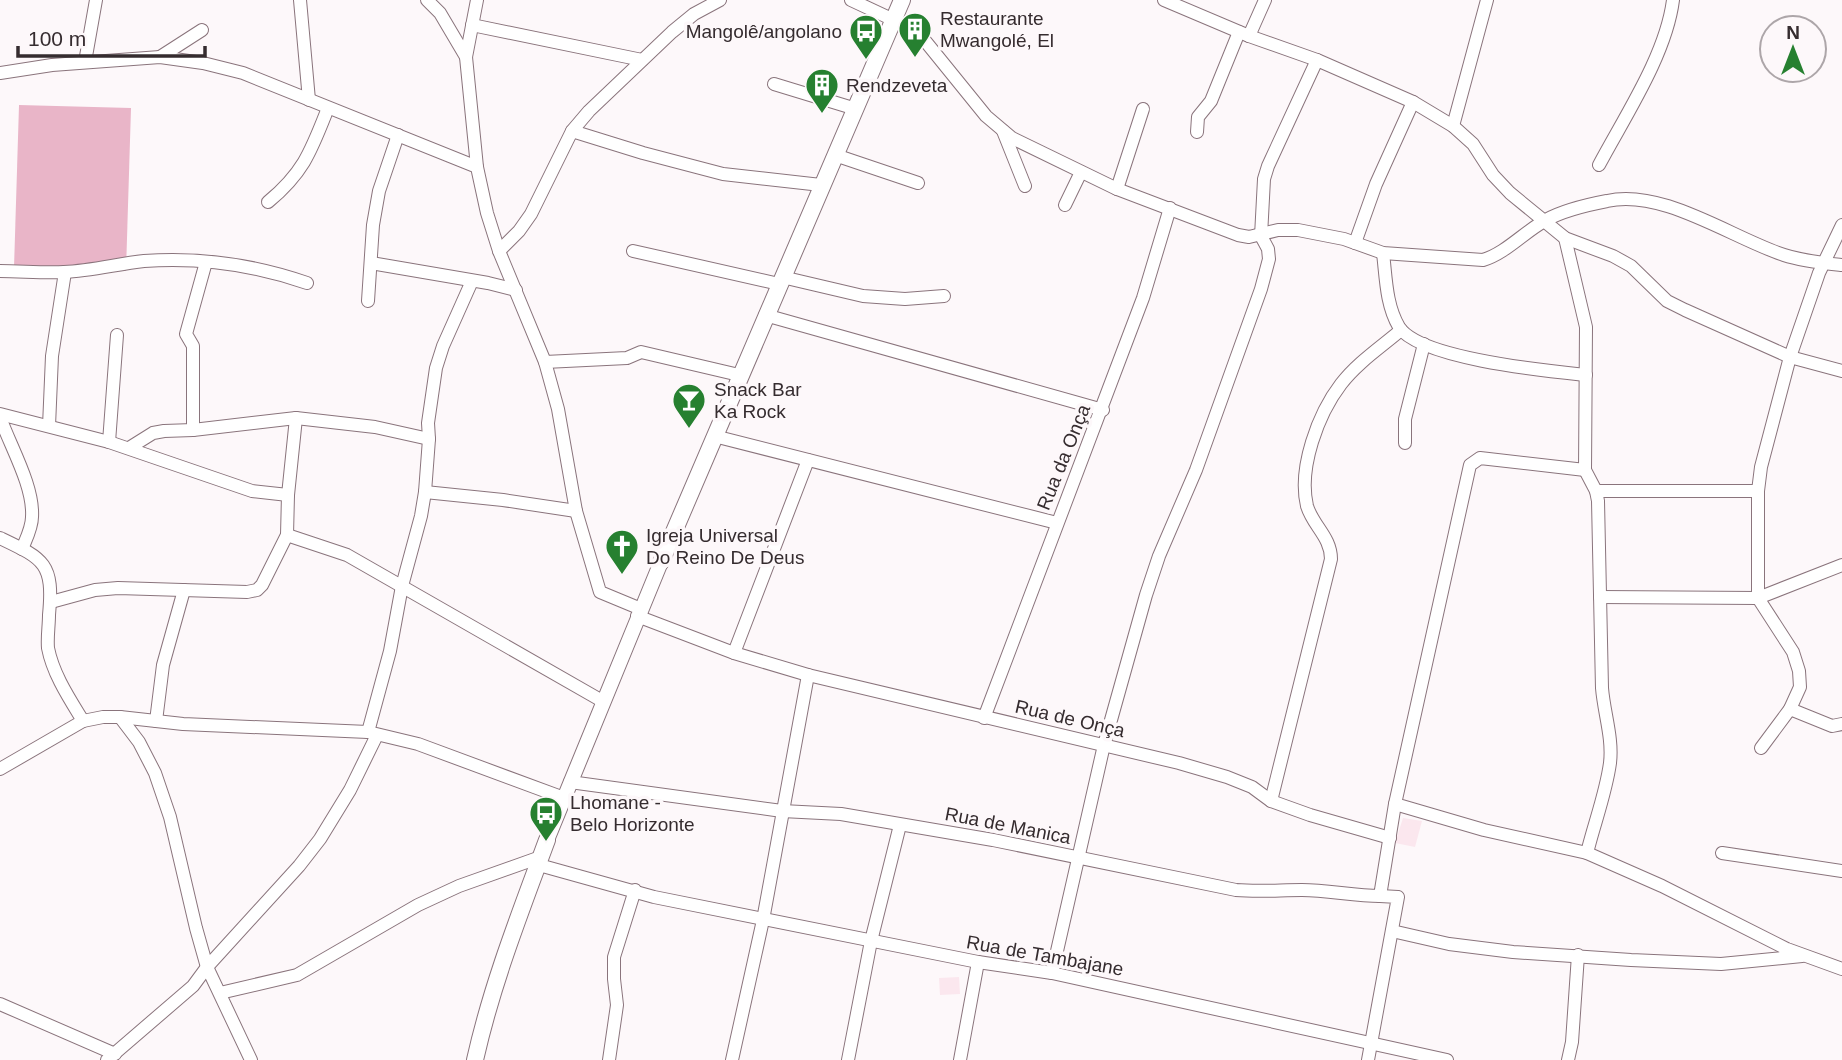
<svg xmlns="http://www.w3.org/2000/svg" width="1842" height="1060" font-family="Arial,sans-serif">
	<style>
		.built { fill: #fbe7ee }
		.green { fill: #e9b5c8 }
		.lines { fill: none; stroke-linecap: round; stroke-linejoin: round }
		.minor-casing { stroke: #8a747c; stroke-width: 14 }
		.tertiary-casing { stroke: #8a747c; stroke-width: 16 }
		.secondary-casing { stroke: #8a747c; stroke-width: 18 }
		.minor { stroke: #fff; stroke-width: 12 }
		.tertiary { stroke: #fff; stroke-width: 14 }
		.secondary { stroke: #fff; stroke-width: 16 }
		.labels { text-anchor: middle; stroke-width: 7; stroke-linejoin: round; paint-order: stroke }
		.poi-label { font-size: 19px; fill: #352c2f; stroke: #fdf8fa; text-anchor: start }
		.street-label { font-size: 19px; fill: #352c2f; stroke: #fdf8fa }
	</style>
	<rect width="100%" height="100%" fill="#fdf8fa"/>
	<g class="built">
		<polygon points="1403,818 1422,821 1415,847 1395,843"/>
		<polygon points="959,977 960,994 940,995 939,978"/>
	</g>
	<polygon class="green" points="19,105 131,108 126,271 14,268"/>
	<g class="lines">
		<defs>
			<g id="minor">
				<polyline points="300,0 309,100"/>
				<polyline points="427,0 440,13 466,57 477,167"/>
				<path d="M851 0 913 29 926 42 986 116 1012 138 1117 189 1238 235 1249 237 1278 230H1298L1344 239 1383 253 1483 260C1506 253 1524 232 1546 220 1564 210 1586 205 1607 201 1662 188 1732 238 1784 255 1802 261 1823 263 1842 265"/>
				<polyline points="1164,0 1249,36 1317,60 1413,102 1453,126 1473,144 1493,175 1510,193 1565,238 1613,256 1631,266 1667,301 1685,310 1790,357 1842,371"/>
				<polyline points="472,25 642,60"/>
				<polyline points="1249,36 1265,0"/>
				<polyline points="160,57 202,30"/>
				<polyline points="466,57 477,0"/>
				<polyline points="85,62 96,0"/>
				<polyline points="0,73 52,65 160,57 203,63 243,73 477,167 487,213 499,251 545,362 558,409 576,511 600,592 641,609"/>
				<polyline points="774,84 856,109"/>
				<polyline points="1453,126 1487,0"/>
				<polyline points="572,131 643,153 723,174 821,185"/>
				<polyline points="1003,131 1025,186"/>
				<polyline points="1197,132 1198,117 1211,101 1239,32"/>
				<polyline points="835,155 918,183"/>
				<path d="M1599 165C1625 116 1666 55 1673 0"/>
				<polyline points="1117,189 1143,109"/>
				<path d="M268 202C304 172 311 151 328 108"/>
				<polyline points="1065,205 1081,172"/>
				<path d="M1565 238 1586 327 1585 470 1596 491 1598 501 1602 688C1604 713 1613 738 1610 763 1606 793 1594 824 1587 853"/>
				<polyline points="1355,243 1376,184 1413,102"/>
				<polyline points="499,251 519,231 531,214 572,131 589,111 672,32 694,14 720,0"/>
				<polyline points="633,251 779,284"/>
				<path d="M1383 253C1386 278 1386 305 1399 327 1420 359 1548 371 1586 375"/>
				<polyline points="371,263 488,283 516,290"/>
				<path d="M0 271C21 271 43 273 64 272 91 271 117 264 144 261 200 257 255 265 307 283"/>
				<polyline points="782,277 863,296 905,299 944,296"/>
				<polyline points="368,301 373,225 379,191 398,135"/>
				<polyline points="765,315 1103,410"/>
				<polyline points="545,362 627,358 641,352 739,375"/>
				<polyline points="0,414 109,442 252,491 288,495"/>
				<path d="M0 417C10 446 34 486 32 517 32 528 26 539 22 549"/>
				<polyline points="49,426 52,356 65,272"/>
				<polyline points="193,430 193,346 186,334 206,262"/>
				<polyline points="714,436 1057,523"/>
				<polyline points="109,442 117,335"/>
				<polyline points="1405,443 1405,419 1424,344"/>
				<polyline points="129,448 153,433 164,431 193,430 296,418 375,427 429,439"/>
				<polyline points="1585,470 1480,458 1470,465 1395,804 1484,830 1587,853 1662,886 1787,949 1842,969"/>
				<polyline points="1596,491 1758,491"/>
				<polyline points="425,492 503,500 576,511"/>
				<polyline points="287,535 347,555 604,702"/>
				<path d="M0 538C44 559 54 563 49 615 49 626 47 637 48 648 53 674 69 698 83 721"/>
				<polyline points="1600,597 1758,598 1842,565"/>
				<polyline points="51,602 95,590 118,588 247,592 257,590 262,585 287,535 288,495 296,418"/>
				<polyline points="637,616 734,653 808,675 1179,763 1227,777 1252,787 1271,801 1310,815 1390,838"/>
				<polyline points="734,653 808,460"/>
				<polyline points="1790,709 1832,726 1842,724"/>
				<polyline points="120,717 139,742 155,773 170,817 196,928 207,967 251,1060"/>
				<polyline points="984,718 1143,298 1170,208"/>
				<polyline points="156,721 163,665 184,590"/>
				<polyline points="368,732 390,651 402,586 421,516 425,492 429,439 428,423 436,368 443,346 472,281"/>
				<polyline points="1761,748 1790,709 1800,687 1799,671 1793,652 1758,598 1758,491 1761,467 1790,357 1819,273 1842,225"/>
				<polyline points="0,769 83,721 103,717 120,717 183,724 368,732 418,744 564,798"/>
				<path d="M570 782 782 811 841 814 993 840 1236 890C1259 892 1280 890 1302 890 1328 890 1354 896 1380 896L1395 804"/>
				<path d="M1271 801 1331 559C1331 537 1313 526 1307 506 1298 468 1318 414 1341 384 1357 363 1381 347 1401 330"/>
				<polyline points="1722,853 1842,871"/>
				<polyline points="539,865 654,897 978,962 1052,973 1447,1060"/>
				<polyline points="1392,931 1449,944 1513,952 1631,960 1721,964 1802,956"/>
				<polyline points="1052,973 1104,745 1146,595 1159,556 1196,470 1261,289 1269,259 1268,249 1261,236 1264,179 1268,166 1317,60"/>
				<polyline points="220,993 297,975 418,905 459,886 535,859 540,860"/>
				<polyline points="0,1004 115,1054"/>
				<polyline points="107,1060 193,986 207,967 299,866 320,839 350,790 377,735"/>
				<polyline points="609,1060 617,1005 614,979 614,957 635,890"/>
				<polyline points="732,1060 763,920 808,675"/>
				<polyline points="848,1060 871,941 900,825"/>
				<polyline points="960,1060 978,962"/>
				<polyline points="1368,1060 1398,897 1380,896"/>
				<polyline points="1568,1060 1572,1042 1578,955"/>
			</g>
			<polyline id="tertiary" points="547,840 661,562"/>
			<g id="secondary">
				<polyline points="661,562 902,0"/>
				<path d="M475 1060C492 984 520 913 547 840"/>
			</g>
		</defs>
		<use href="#minor" class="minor-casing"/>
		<use href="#tertiary" class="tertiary-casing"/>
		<use href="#secondary" class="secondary-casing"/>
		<use href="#minor" class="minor"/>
		<use href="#tertiary" class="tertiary"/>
		<use href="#secondary" class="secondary"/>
	</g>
	<defs>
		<symbol id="building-pin" viewBox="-11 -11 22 30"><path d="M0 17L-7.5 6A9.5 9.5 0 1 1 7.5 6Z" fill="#268030" stroke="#fdf8fa"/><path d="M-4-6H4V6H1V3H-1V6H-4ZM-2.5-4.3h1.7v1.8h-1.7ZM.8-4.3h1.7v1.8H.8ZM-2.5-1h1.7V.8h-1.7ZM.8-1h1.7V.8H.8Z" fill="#fff"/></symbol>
		<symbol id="bus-pin" viewBox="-11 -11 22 30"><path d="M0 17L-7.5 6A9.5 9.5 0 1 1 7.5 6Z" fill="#268030" stroke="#fdf8fa"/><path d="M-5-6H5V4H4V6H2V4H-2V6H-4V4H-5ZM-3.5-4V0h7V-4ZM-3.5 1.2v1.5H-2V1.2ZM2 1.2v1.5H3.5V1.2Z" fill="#fff"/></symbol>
		<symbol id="bar-pin" viewBox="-11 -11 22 30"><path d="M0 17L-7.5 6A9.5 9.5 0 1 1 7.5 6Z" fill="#268030" stroke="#fdf8fa"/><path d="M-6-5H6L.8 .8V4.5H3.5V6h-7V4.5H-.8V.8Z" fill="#fff"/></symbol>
		<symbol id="church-pin" viewBox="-11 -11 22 30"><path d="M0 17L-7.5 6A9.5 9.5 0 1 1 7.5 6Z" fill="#268030" stroke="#fdf8fa"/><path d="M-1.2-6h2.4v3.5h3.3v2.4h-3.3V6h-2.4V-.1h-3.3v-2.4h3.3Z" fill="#fff"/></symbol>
	</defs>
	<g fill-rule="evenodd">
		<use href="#building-pin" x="896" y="10" width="38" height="52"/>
		<use href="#bus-pin" x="847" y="12" width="38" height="52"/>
		<use href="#building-pin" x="803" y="66" width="38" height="52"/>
		<use href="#bar-pin" x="670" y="381" width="38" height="52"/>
		<use href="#church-pin" x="603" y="527" width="38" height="52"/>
		<use href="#bus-pin" x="527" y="794" width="38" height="52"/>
	</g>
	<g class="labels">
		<g class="poi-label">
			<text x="940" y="25">Restaurante<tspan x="940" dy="22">Mwangolé, El</tspan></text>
			<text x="842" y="38" text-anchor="end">Mangolê/angolano</text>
			<text x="846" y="92">Rendzeveta</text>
			<text x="714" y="396">Snack Bar<tspan x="714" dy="22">Ka Rock</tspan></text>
			<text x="646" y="542">Igreja Universal<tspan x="646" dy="22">Do Reino De Deus</tspan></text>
			<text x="570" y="809">Lhomane -<tspan x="570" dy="22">Belo Horizonte</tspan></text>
		</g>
		<g class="street-label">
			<text transform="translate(1063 457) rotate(-68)" y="7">Rua da Onça</text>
			<text transform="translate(1070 718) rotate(13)" y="7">Rua de Onça</text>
			<text transform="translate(1008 825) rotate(11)" y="7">Rua de Manica</text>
			<text transform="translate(1045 955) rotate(10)" y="7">Rua de Tambajane</text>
		</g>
	</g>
	<g transform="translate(1793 49)"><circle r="33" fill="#fdf8fa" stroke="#ada6a9" stroke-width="2"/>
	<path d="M0-5L12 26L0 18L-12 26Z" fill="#268030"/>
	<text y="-10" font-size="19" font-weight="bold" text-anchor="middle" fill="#352c2f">N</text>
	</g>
	<path d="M18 46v10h187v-10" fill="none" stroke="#352c2f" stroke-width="3.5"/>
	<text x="28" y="46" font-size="21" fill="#352c2f" stroke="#fdf8fa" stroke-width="5" paint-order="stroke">100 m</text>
</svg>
